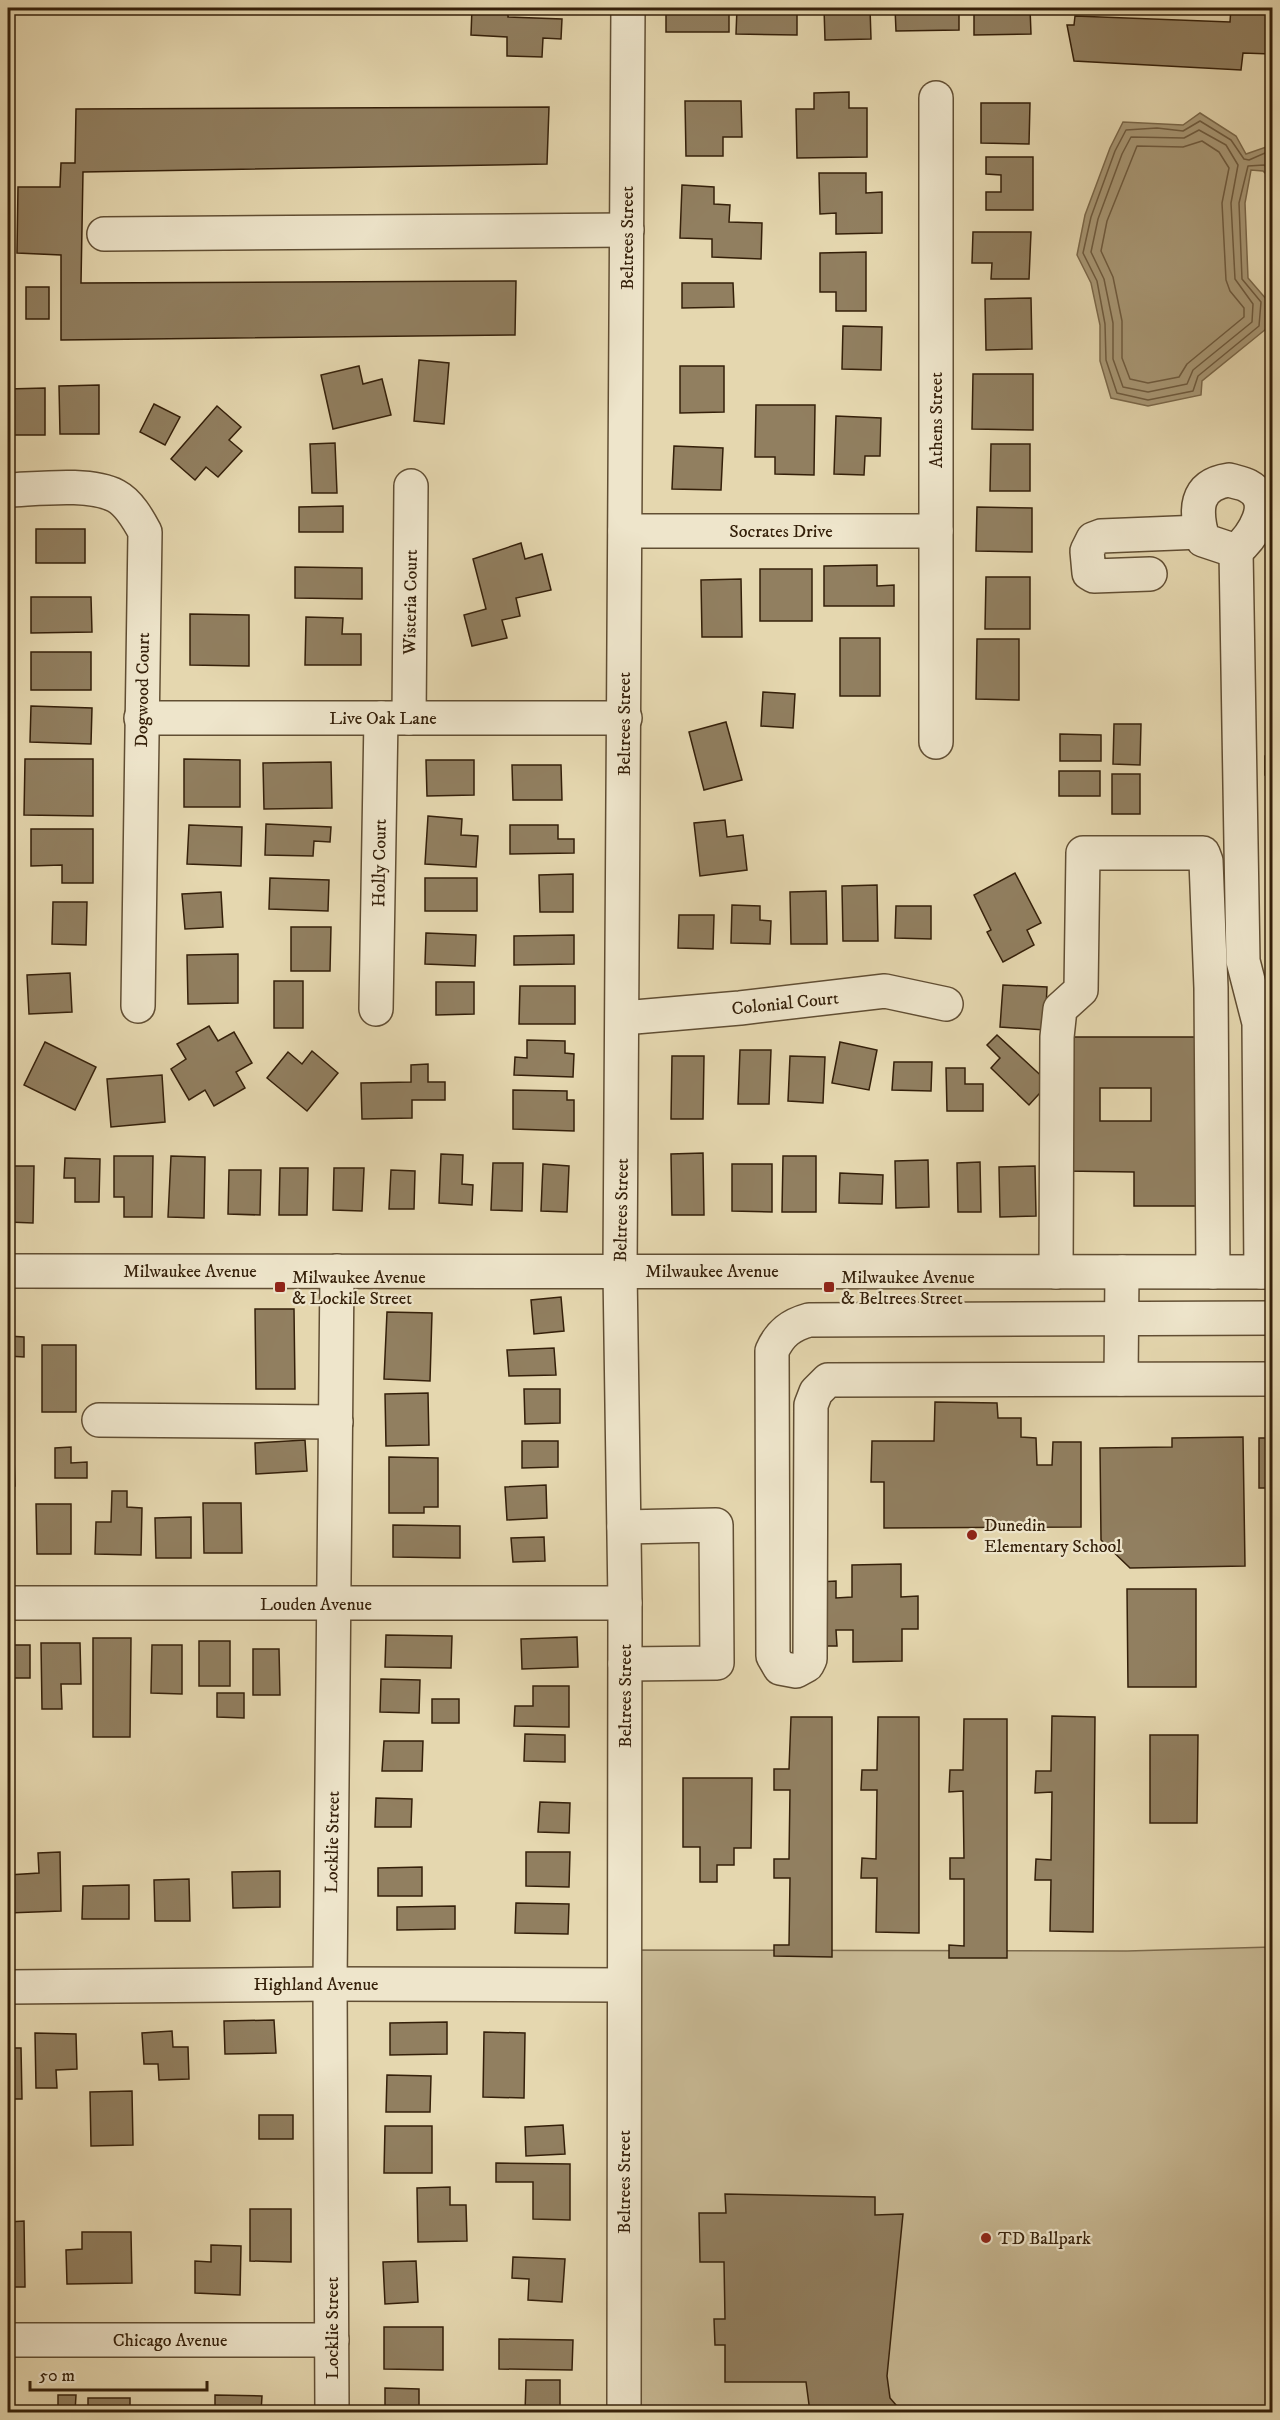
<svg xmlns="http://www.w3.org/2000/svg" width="1280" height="2420" font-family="'IM FELL DW Pica',serif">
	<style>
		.green { fill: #c7b893; stroke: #7e6c4e; stroke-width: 1.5 }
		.water { fill: #a99977; stroke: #7b694b; stroke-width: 1.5 }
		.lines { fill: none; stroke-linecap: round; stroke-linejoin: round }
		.shore { stroke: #6f5c40; stroke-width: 1.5 }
		.building { fill: #917f60; stroke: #35200a; stroke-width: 1.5; fill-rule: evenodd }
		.minor-casing { stroke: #614e33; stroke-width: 36 }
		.minor { stroke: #eee5cb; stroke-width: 33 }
		.poi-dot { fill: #8f2418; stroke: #eee5cb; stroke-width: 2 }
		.labels { text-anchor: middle; stroke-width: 4.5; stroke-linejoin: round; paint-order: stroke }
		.street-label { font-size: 18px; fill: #35200a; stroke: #eee5cb }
		.poi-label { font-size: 18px; fill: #35200a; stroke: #eee5cb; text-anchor: start }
	</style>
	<rect width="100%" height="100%" fill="#e5d7af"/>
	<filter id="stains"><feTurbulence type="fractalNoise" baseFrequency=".00333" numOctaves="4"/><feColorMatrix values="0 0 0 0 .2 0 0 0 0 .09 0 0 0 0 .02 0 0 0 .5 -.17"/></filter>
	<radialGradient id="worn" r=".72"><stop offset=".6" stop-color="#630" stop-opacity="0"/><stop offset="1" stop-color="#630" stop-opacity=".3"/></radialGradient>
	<polygon class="green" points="1272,1947 1272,2412 638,2412 640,1950 1127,1951"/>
	<polygon class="water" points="1200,113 1236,136 1246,154 1272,145 1272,180 1263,171 1251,170 1245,203 1248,278 1267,300 1266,329 1202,381 1201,395 1148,406 1111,398 1100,361 1100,325 1091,283 1077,255 1085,215 1110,148 1123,122 1183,125"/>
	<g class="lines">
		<g class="shore">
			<polygon points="1199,130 1226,145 1238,165 1231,203 1235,279 1253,304 1252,322 1193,370 1187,384 1148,392 1123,387 1113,359 1113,323 1104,279 1091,252 1098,219 1122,154 1131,137 1184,138"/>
			<polygon points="1202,141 1219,152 1229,168 1222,203 1226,280 1230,291 1244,308 1244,317 1187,364 1179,377 1148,383 1130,379 1122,358 1122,321 1113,277 1101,251 1107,221 1137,146 1183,147"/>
			<polyline points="1272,150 1249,160 1244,159 1231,140 1200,121 1183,131 1157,128 1126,130 1115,151 1091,217 1083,253 1097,281 1105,324 1106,360 1117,393 1148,400 1193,391 1198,376 1259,326 1261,302 1242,279 1239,203 1248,166 1264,165 1272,172"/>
		</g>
	</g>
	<g class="building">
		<polygon points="472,8 508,8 508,17 562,19 561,39 543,38 542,57 507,56 507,37 471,35"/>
		<rect x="666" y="8" width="63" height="24"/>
		<polygon points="737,8 797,8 797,35 736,34"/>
		<polygon points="824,8 870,8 871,39 825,40"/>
		<polygon points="895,8 959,8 959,30 896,31"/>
		<polygon points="974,8 1030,8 1031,34 974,35"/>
		<polygon points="1231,8 1272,8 1272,54 1243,53 1241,70 1074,61 1067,25 1074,25 1075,16 1230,22"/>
		<polygon points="849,92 849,108 867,108 867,157 797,158 796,109 814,109 814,93"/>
		<polygon points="685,101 741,101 742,137 723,137 723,156 686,156"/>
		<polygon points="981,103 1030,103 1029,144 981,143"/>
		<polygon points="549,107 547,164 83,172 81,283 516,281 515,335 61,340 61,255 17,253 18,187 60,187 61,163 75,163 76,109"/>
		<polygon points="986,157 1033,157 1033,210 986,210 986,192 1001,192 1001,175 986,174"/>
		<polygon points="819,173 866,173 866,193 882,192 882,233 836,234 836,213 820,214"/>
		<polygon points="682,185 714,187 714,204 730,205 729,222 762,223 761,259 712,257 712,239 680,238"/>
		<polygon points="973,232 1031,232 1029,279 991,279 992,263 972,263"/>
		<polygon points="866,252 866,311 836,311 836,292 820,292 820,253"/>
		<polygon points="682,283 733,283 734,307 682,308"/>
		<rect x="26" y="287" width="23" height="32"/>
		<polygon points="1031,298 1032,349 986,350 985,299"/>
		<polygon points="843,326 882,327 881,370 842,369"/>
		<polygon points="419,360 449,363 444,424 414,421"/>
		<polygon points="359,366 363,384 382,379 391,415 333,429 321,375"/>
		<polygon points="680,366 724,366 724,412 680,413"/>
		<polygon points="973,374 1033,374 1033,430 972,429"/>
		<polygon points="99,385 99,434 60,434 59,386"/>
		<polygon points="45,388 45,435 8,435 8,389"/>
		<polygon points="154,404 180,417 165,445 140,432"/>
		<polygon points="756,405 815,405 814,475 775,474 775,457 755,457"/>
		<polygon points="217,406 241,427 229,440 242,451 218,477 206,467 195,480 171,459"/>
		<polygon points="836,416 881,418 880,456 865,456 864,475 834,474"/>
		<polygon points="335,443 337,493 312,493 310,444"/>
		<polygon points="991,444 1030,444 1030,491 990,491"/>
		<polygon points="674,446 723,448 721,490 672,489"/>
		<polygon points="343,506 343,532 299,532 299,507"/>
		<polygon points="977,507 1032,508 1032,552 976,551"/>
		<rect x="36" y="529" width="49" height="34"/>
		<polygon points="521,543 525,559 542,554 551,590 516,598 520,616 502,620 507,638 472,646 464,615 486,609 473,559"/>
		<polygon points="877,565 877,586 894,585 894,606 824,606 824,566"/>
		<polygon points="295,567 362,568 362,599 295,598"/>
		<rect x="760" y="569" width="52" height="52"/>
		<polygon points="986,577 1030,577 1030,629 985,629"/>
		<polygon points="741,579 742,637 702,637 701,580"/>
		<polygon points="31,597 91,597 92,632 31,633"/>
		<polygon points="190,614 249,615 249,666 190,665"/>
		<polygon points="306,617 343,618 342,634 361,634 361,665 305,665"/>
		<rect x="840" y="638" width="40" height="58"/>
		<polygon points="977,639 1019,639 1019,700 976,699"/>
		<rect x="31" y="652" width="60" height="38"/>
		<polygon points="763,692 795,694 793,728 761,726"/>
		<polygon points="31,706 92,708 91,744 30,742"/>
		<polygon points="726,722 742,780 704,790 689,732"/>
		<polygon points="1114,724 1141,724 1140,765 1113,764"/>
		<polygon points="1060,734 1101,735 1101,761 1060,761"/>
		<rect x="1265" y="756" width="7" height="19"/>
		<polygon points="25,759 93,759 93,816 24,815"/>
		<polygon points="184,759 240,760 240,807 184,807"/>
		<polygon points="426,760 474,760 474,795 427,796"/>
		<polygon points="331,762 332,808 264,809 263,763"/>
		<polygon points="512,765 561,765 562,800 513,800"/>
		<rect x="1059" y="771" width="41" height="25"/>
		<rect x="1112" y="774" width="28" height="40"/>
		<polygon points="428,816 462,819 461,835 478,836 476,867 425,864"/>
		<polygon points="725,820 727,837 743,835 747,870 700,876 694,823"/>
		<polygon points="266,824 331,827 330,842 314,841 313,856 265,855"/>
		<polygon points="189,825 242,827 241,866 187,864"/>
		<polygon points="510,825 558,825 558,839 574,839 574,853 510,854"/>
		<polygon points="31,829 93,829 93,883 62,883 62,865 31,866"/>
		<polygon points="1015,873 1041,923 1027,930 1034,945 1003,962 987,932 991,930 974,895"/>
		<polygon points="573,874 573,912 540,912 539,875"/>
		<polygon points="270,878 329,880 328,911 269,909"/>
		<rect x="425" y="878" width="52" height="33"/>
		<polygon points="877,885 878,941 843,941 842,886"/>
		<polygon points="826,891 827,944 791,944 790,892"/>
		<polygon points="221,892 223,927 185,929 182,894"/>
		<polygon points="53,902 87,902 86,945 52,944"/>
		<polygon points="732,905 760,906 760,920 771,921 770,944 731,943"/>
		<polygon points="896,906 931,906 931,939 895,938"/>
		<polygon points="679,915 714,915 713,949 678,948"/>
		<polygon points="291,927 331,927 330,971 291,971"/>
		<polygon points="426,933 476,935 475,966 425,964"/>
		<polygon points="574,935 574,964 514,965 514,936"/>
		<polygon points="238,954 238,1003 188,1004 187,955"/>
		<polygon points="70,973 72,1012 29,1014 27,975"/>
		<rect x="274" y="981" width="29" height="47"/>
		<polygon points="436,982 474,982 474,1014 436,1015"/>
		<polygon points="1003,985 1047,987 1045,1030 1000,1027"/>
		<polygon points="520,986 575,986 575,1024 519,1024"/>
		<polygon points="209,1026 218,1041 234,1032 252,1063 236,1072 245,1088 214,1106 205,1090 189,1100 171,1069 186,1059 177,1044"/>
		<polygon points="997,1035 1049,1083 1029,1105 991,1068 1000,1058 987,1045"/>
		<path d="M1066 1037H1203L1202 1206H1134V1172L1065 1171ZM1100 1088H1151V1121H1100Z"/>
		<polygon points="527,1040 565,1041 565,1053 574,1054 573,1077 514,1075 515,1057 527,1058"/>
		<polygon points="45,1042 96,1067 75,1110 24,1085"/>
		<polygon points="840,1042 877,1050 869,1090 832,1083"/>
		<polygon points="740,1050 771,1050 769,1104 738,1104"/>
		<polygon points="312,1051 338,1073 307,1111 267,1078 288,1052 302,1064"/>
		<polygon points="672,1056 704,1056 703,1119 671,1119"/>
		<polygon points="790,1056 825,1057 823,1103 788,1101"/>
		<polygon points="894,1062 932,1062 931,1091 892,1090"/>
		<polygon points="428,1064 428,1082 445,1082 445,1100 412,1100 412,1118 362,1119 361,1083 411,1082 411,1065"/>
		<polygon points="946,1068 965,1068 965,1084 983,1084 983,1111 947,1111"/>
		<polygon points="162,1075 165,1122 111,1127 107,1079"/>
		<polygon points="513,1090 567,1091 567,1100 574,1100 574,1131 513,1129"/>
		<polygon points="703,1153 704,1215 672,1215 671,1154"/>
		<polygon points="441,1154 463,1155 462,1184 473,1185 472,1205 439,1203"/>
		<polygon points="114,1156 153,1156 152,1217 124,1217 124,1197 114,1197"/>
		<polygon points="171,1156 205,1157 204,1218 168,1217"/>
		<polygon points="783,1156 816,1156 816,1212 782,1212"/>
		<polygon points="65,1158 100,1159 99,1202 75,1202 75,1178 64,1178"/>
		<polygon points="928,1160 929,1207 896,1208 895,1161"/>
		<polygon points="980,1162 981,1212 958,1212 957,1163"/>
		<polygon points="493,1163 523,1163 522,1211 491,1210"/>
		<polygon points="543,1164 569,1166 567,1212 541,1211"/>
		<polygon points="732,1164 772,1164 772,1212 732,1211"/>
		<polygon points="8,1166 34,1166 33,1223 8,1222"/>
		<polygon points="1035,1166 1036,1216 1000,1217 999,1167"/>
		<polygon points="280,1168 308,1168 307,1215 279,1215"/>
		<polygon points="334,1168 364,1168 362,1211 333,1210"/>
		<polygon points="229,1170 261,1170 260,1215 228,1214"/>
		<polygon points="391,1170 415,1171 414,1209 389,1209"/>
		<polygon points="840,1173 883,1175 882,1204 839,1203"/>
		<polygon points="561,1297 564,1331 534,1334 531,1300"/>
		<polygon points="255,1309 294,1309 295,1389 256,1389"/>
		<polygon points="387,1312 432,1313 430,1381 384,1379"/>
		<polygon points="8,1336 24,1337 24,1357 8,1356"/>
		<rect x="42" y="1345" width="34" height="67"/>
		<polygon points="554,1348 556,1375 509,1376 507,1350"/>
		<polygon points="524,1389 560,1389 560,1423 525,1424"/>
		<polygon points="428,1393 429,1445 386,1446 385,1394"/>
		<polygon points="935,1402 997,1403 998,1418 1021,1418 1021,1437 1036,1438 1037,1465 1052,1465 1053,1442 1081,1442 1081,1527 884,1528 884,1482 871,1482 872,1441 934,1441"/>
		<polygon points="1243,1437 1245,1566 1130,1568 1101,1540 1100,1448 1172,1447 1172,1438"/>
		<rect x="1259" y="1438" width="13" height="50"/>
		<polygon points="305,1440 307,1471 256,1474 255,1443"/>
		<polygon points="522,1441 558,1441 558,1467 522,1468"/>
		<polygon points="71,1447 71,1463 87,1462 87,1478 55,1478 55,1448"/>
		<polygon points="8,1457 14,1457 15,1486 8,1486"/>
		<polygon points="389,1457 438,1458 438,1507 424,1507 424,1513 389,1513"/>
		<polygon points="546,1485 547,1518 507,1520 505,1487"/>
		<polygon points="112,1491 127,1491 127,1507 142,1508 141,1555 95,1554 96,1522 111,1522"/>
		<polygon points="203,1503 241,1503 242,1553 204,1553"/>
		<polygon points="36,1504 71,1504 71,1554 37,1554"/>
		<polygon points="191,1517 191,1558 156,1558 155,1518"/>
		<polygon points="393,1525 460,1526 460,1558 393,1557"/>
		<polygon points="544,1537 545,1561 513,1562 511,1538"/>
		<polygon points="901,1564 901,1597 918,1596 918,1629 902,1629 902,1661 853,1662 853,1630 836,1630 837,1646 820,1646 819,1582 836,1581 836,1598 852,1597 852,1565"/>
		<polygon points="1127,1589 1196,1589 1196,1687 1128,1687"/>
		<polygon points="386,1635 452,1636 451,1668 385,1667"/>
		<polygon points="577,1637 578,1667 522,1669 521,1639"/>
		<polygon points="93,1638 131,1638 130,1737 93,1737"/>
		<rect x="199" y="1641" width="31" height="45"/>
		<polygon points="41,1643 80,1643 81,1684 61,1684 62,1709 42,1709"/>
		<rect x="8" y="1645" width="22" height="33"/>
		<polygon points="152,1645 182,1645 182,1694 151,1693"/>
		<polygon points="253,1649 279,1649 280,1695 253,1695"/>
		<polygon points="381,1679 420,1680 419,1713 380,1712"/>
		<polygon points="533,1686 569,1686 569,1727 514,1726 515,1706 533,1706"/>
		<polygon points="217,1693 244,1693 244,1718 217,1717"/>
		<rect x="432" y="1699" width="27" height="24"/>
		<polygon points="1052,1716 1095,1717 1093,1932 1050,1931 1051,1880 1035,1880 1036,1859 1051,1860 1052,1792 1035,1793 1036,1771 1051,1771"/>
		<polygon points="791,1717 832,1717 832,1957 774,1956 774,1945 789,1945 790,1878 774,1878 774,1859 789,1859 790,1790 774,1790 774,1769 789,1769"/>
		<polygon points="878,1717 919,1717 919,1933 876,1932 877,1878 861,1878 862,1858 876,1859 877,1790 861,1790 862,1770 877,1770"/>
		<polygon points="964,1719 1007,1719 1007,1958 949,1958 949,1945 964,1946 964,1879 950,1879 950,1858 964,1858 963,1791 949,1792 950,1770 963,1770"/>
		<polygon points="525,1734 565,1735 565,1762 524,1761"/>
		<polygon points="1150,1735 1198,1735 1197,1823 1150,1823"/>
		<polygon points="384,1741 423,1741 422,1771 382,1771"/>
		<polygon points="683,1778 752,1778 751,1848 734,1848 734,1865 717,1865 717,1882 700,1882 700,1847 683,1847"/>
		<polygon points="376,1798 412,1799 411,1827 375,1827"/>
		<polygon points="540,1802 570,1803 569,1833 538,1832"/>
		<polygon points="60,1852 61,1911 8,1913 8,1875 39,1873 38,1853"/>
		<polygon points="526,1852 570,1852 569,1887 526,1886"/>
		<polygon points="422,1867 422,1896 378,1896 378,1868"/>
		<polygon points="280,1871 280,1907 233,1908 232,1872"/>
		<polygon points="189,1879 190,1921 155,1921 154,1880"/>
		<polygon points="129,1885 129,1919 82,1919 83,1886"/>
		<polygon points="516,1903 569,1904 568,1934 515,1933"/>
		<polygon points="455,1906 455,1929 397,1930 397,1907"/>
		<polygon points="274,2020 276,2053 225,2054 224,2021"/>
		<polygon points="447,2022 447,2054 390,2055 390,2023"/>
		<polygon points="172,2031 173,2047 188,2047 189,2079 159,2080 158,2064 144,2064 142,2033"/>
		<polygon points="484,2032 525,2033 524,2098 483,2097"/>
		<polygon points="35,2033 76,2034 77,2069 56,2070 57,2088 36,2088"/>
		<polygon points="8,2048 21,2048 22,2099 8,2099"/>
		<polygon points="387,2075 431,2076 430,2112 386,2112"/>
		<polygon points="132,2091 133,2145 91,2146 90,2092"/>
		<rect x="259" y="2115" width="34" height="24"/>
		<polygon points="563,2125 565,2154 526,2156 525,2127"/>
		<polygon points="385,2126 432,2126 432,2173 384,2173"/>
		<polygon points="496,2163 570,2164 570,2220 533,2219 533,2182 496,2182"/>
		<polygon points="450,2187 450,2205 466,2205 467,2241 418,2242 417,2188"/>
		<polygon points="725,2194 875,2197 875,2215 903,2214 887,2376 890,2398 902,2412 810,2412 806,2382 725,2382 725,2345 715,2345 714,2319 725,2319 724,2262 700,2262 699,2213 726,2213"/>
		<polygon points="250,2209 291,2209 291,2262 250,2261"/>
		<polygon points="24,2221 25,2287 8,2287 8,2222"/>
		<polygon points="82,2232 131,2232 132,2283 67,2284 66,2250 82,2249"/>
		<polygon points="211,2245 241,2246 240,2295 195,2293 195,2261 211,2262"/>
		<polygon points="513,2257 565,2259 562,2302 528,2300 529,2279 512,2278"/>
		<polygon points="416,2261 418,2302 385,2304 383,2262"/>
		<polygon points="384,2327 443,2327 443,2370 384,2369"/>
		<polygon points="499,2339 573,2340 572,2370 499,2369"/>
		<polygon points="526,2380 560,2380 560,2412 525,2412"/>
		<polygon points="385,2388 419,2389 419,2412 385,2412"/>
		<polygon points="58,2395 76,2395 75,2412 58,2412"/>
		<polygon points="215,2395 262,2396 261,2412 215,2412"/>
		<rect x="88" y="2398" width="42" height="14"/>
	</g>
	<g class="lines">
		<defs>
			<g id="minor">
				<polyline points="104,234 627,230"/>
				<path d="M1229 480C1235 482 1243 483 1248 486 1277 502 1252 537 1236 551L1203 540C1195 511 1194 485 1229 480Z"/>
				<path d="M8 490C37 489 90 482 116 496 129 503 138 519 145 532L138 1006"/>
				<polyline points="625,531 936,531"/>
				<polyline points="1236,551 1243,961 1259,1023 1261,1272"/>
				<polyline points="1150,574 1094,576 1089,573 1087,551 1093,539 1101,536 1201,532"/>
				<polyline points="141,718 625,718"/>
				<polyline points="409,718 411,486"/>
				<polyline points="936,742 936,98"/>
				<polyline points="376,1009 381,718"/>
				<polyline points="623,1018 740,1008 885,991 946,1004"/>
				<polyline points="8,1271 1272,1272"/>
				<polyline points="1056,1272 1057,1037 1060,1009 1081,990 1083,853 1203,853 1206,861 1211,988 1213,1272"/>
				<path d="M1272 1318 809 1320C791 1325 780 1333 772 1351L773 1656 780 1668 796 1671 807 1665 810 1659 811 1405 816 1392 828 1380 1272 1379"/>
				<polyline points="1121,1379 1122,1272"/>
				<polyline points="99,1420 336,1422"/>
				<polyline points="624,1527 716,1525 717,1663 625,1664"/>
				<polyline points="8,1603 625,1603"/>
				<polyline points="8,1987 330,1984 624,1985"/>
				<polyline points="8,2340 332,2340"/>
				<polyline points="332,2412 330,1984 337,1271"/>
				<polyline points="624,2412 625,1603 620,1271 628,8"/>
			</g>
		</defs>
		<use href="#minor" class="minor-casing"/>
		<use href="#minor" class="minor"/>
	</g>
	<g class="poi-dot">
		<rect x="274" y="1281" width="12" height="12" rx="3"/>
		<rect x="823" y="1281" width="12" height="12" rx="3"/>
		<circle cx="972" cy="1535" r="6"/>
		<circle cx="986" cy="2238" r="6"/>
	</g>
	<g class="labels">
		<g class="street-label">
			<text transform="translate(627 238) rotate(-90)" y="6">Beltrees Street</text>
			<text transform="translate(936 420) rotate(-90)" y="6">Athens Street</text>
			<text x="781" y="537">Socrates Drive</text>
			<text transform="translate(410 602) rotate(-89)" y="6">Wisteria Court</text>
			<text transform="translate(142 690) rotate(-89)" y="6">Dogwood Court</text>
			<text x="383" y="724">Live Oak Lane</text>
			<text transform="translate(624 724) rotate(-90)" y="6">Beltrees Street</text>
			<text transform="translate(379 863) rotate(-89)" y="6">Holly Court</text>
			<text transform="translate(785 1003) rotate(-6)" y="6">Colonial Court</text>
			<text transform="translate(621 1210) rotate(-89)" y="6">Beltrees Street</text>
			<text x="190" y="1277">Milwaukee Avenue</text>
			<text x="712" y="1277">Milwaukee Avenue</text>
			<text x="316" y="1610">Louden Avenue</text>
			<text transform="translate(625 1696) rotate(-90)" y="6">Beltrees Street</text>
			<text transform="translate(332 1842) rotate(-89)" y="6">Locklie Street</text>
			<text x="316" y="1990">Highland Avenue</text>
			<text transform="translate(624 2182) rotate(-90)" y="6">Beltrees Street</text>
			<text transform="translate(332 2328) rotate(-90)" y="6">Locklie Street</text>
			<text x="170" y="2346">Chicago Avenue</text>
		</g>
		<g class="poi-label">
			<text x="292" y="1283">Milwaukee Avenue<tspan x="292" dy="21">&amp; Lockile Street</tspan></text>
			<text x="841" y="1283">Milwaukee Avenue<tspan x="841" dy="21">&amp; Beltrees Street</tspan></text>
			<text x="984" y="1531">Dunedin<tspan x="984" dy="21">Elementary School</tspan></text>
			<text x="998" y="2244">TD Ballpark</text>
		</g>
	</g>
	<rect width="1280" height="2420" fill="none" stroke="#e5d7af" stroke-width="30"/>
	<rect x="9" y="9" width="1262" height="2402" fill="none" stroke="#35200a" stroke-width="3"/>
	<rect x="15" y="15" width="1250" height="2390" fill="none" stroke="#35200a" stroke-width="1.5"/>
	<path d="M30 2381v9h177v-9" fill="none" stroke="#35200a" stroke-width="3"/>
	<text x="39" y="2381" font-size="18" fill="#35200a" stroke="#eee5cb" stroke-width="4.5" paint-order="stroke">50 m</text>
	<rect width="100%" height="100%" filter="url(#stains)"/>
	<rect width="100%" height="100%" fill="url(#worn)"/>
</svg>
